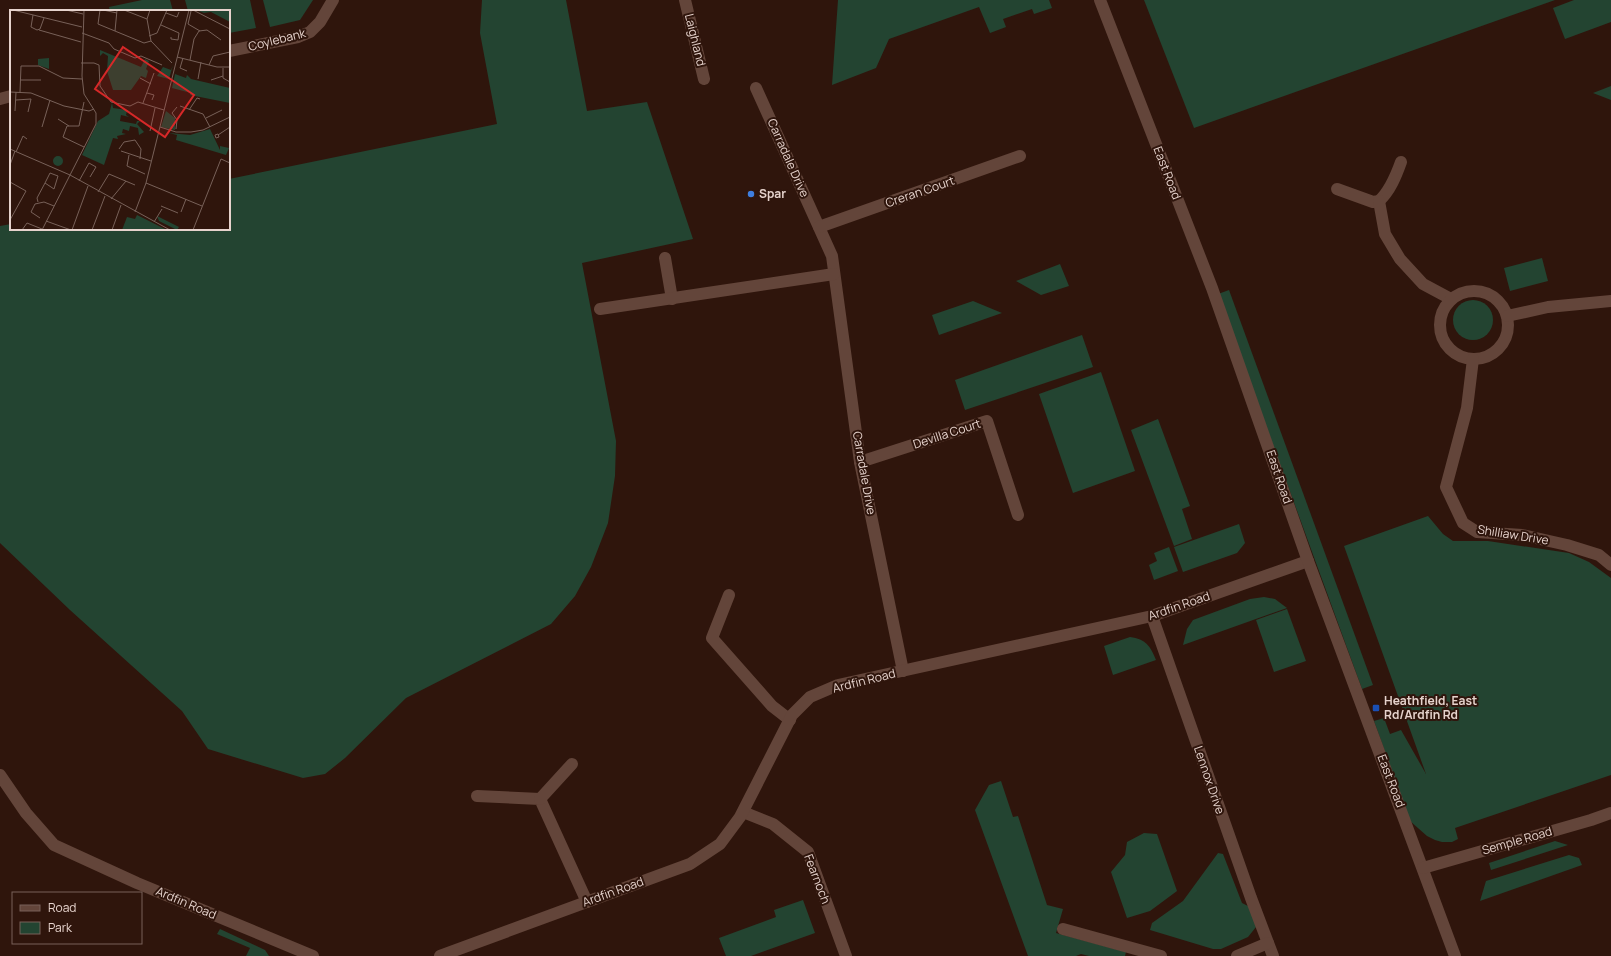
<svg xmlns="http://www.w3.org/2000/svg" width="1611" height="956" font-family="Manrope,sans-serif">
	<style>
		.green { fill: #234431 }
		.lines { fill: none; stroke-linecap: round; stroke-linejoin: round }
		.minor { stroke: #63453a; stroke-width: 12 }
		.tertiary { stroke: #63453a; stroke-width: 12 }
		.shop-dot { fill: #3f7fe0; stroke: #2f150c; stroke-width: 1.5 }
		.transit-dot { fill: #1a4fb4; stroke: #2f150c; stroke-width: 1.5 }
		.labels { text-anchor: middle; stroke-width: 4; stroke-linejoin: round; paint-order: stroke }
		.street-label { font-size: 12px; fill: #e6d3cd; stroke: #2f150c }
		.poi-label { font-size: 12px; font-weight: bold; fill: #e6d3cd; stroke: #2f150c; text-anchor: start }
		.inset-road { fill: none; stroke: #786159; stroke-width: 1 }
		.view { fill: #d62828; fill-opacity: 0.15; stroke: #d62828; stroke-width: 2 }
		.inset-edge { fill: none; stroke: #e6d3cd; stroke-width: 2 }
	</style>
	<rect width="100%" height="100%" fill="#2f150c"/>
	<g class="green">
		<polygon points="142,0 170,0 173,11 110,11 109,7"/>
		<polygon points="185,0 250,0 256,28 229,33 229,11 188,11"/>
		<polygon points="263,0 313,0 300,20 270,27"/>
		<polygon points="482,0 566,0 587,111 647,102 693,239 582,263 616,441 615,476 608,523 591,567 575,596 551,624 406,698 345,758 325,774 303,778 208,749 182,711 70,610 0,543 0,226 11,224 11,229 229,229 229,179 497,124 480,33"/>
		<polygon points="838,0 1049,0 1052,8 1034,14 1032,9 1003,19 1006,27 990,33 979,7 889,39 876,68 832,85"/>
		<polygon points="1144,0 1555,0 1194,128"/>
		<polygon points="1574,0 1611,0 1611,22 1565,39 1553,8"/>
		<polygon points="1611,86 1611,100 1593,93"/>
		<polygon points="1542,258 1548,281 1510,291 1504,268"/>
		<polygon points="1060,264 1069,286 1041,295 1016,281"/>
		<polygon points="1229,290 1373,685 1362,689 1218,294"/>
		<circle cx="1473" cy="320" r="20"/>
		<polygon points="973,301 1002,313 939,335 932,315"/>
		<polygon points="1082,335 1093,367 965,410 955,380"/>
		<polygon points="1101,372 1135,471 1073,493 1039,394"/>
		<polygon points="1158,419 1190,506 1182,509 1192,539 1174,546 1131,430"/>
		<polygon points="1428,516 1443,534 1453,541 1488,541 1569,553 1589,562 1611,578 1611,775 1455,828 1458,839 1452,842 1442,842 1435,840 1427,836 1410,821 1374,721 1384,718 1390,734 1401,730 1426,774 1344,546"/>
		<polygon points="1239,524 1245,543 1237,553 1183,572 1174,547"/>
		<polygon points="1169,547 1178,571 1154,580 1149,565 1157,561 1154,553"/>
		<polygon points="1264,597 1275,599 1287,608 1183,645 1187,629 1193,620 1250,599"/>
		<polygon points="1287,609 1306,661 1274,672 1256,620"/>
		<path d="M1130 637C1146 639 1150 646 1156 660L1113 675 1104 646Z"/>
		<polygon points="1001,781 1013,817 1018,816 1047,905 1063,909 1056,933 1126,952 1125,956 1089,956 1081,954 1076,956 1028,956 975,810 989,785"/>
		<polygon points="1144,833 1157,834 1177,891 1150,911 1127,918 1111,872 1125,855 1127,842"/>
		<polygon points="1555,841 1568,845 1491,870 1489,863"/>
		<polygon points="1218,853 1223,854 1242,903 1254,909 1256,927 1248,937 1221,949 1213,949 1150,930 1152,923 1183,901"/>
		<polygon points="1569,855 1579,858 1582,865 1480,901 1486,881"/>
		<polygon points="803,900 815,933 751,956 726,956 719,938 776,917 774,910"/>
		<polygon points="220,929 265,950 269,956 246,956 250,948 217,934"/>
	</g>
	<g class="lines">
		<g class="minor">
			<polyline points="685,0 704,79"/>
			<polyline points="229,51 298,37 310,32 320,22 333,0"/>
			<polyline points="756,88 832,256 860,462 903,671"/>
			<polyline points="0,99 11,96"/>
			<path d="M1337 189 1373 202 1379 201C1390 191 1396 176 1401 162"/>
			<polyline points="1379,201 1385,234 1400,259 1423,284 1451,299"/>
			<polyline points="819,227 1020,156"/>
			<polyline points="665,258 672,299"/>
			<circle cx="1474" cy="325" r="34"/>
			<polyline points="600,309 834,274"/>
			<polyline points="1507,316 1548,307 1611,301"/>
			<polyline points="1473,359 1467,408 1446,487 1463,523 1477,532 1522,535 1567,545 1599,555 1611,565"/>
			<polyline points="860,462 987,421 1018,515"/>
			<polyline points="729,595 712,638 772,706 790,720"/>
			<polyline points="1152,616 1251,898 1273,956"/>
			<polyline points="0,775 26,813 54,845 137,883 313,956"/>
			<polyline points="477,796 540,799 587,902"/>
			<polyline points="540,799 572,764"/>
			<polyline points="743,812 773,824 808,852 846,956"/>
			<polyline points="1063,929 1161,956"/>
			<polyline points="440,956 690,864 720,844 740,817 792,715 810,697 838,685 1152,616 1308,561"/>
			<polyline points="1237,956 1268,943"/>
		</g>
		<g class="tertiary">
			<polyline points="1100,0 1212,288 1308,561 1455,956"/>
			<polyline points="1423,868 1591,820 1611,813"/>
		</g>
	</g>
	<circle class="shop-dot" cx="751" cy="194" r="4"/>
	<rect class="transit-dot" x="1372" y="704" width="8" height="8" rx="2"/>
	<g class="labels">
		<g class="street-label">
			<text transform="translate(277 40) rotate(-14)" y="4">Coylebank</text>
			<text transform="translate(695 40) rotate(76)" y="4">Laighland</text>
			<text transform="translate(788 158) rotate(66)" y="4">Carradale Drive</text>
			<text transform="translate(1167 173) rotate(69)" y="4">East Road</text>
			<text transform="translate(920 192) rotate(-19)" y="4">Creran Court</text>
			<text transform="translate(947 434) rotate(-18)" y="4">Devilla Court</text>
			<text transform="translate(864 473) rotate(80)" y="4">Carradale Drive</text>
			<text transform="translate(1279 477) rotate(71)" y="4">East Road</text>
			<text transform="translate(1513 535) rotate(9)" y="4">Shilliaw Drive</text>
			<text transform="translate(1179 606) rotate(-19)" y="4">Ardfin Road</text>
			<text transform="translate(864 681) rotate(-14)" y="4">Ardfin Road</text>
			<text transform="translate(1209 780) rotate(71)" y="4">Lennox Drive</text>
			<text transform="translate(1391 781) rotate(69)" y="4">East Road</text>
			<text transform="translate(1517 841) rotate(-16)" y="4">Semple Road</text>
			<text transform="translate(817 879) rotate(69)" y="4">Fearnoch</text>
			<text transform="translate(613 892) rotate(-20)" y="4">Ardfin Road</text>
			<text transform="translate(186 903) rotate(23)" y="4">Ardfin Road</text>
		</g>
		<g class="poi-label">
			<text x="759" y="198">Spar</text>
			<text x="1384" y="705">Heathfield, East<tspan x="1384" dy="14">Rd/Ardfin Rd</tspan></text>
		</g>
	</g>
	<g transform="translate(10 10)">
		<rect width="220" height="220" fill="#2f150c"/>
		<path d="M186 0H220V12L201 2 194 3ZM90 40 131 57 135 49 139 51 136 59 138 61 136 68 131 66 121 80H103L97 61 98 46 93 43 90 46ZM39 48V59L28 55V49ZM163 55 159 69 147 66 153 57 161 60ZM165 64 176 68 177 65 181 69 220 78V93L180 85 181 83 162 78ZM102 93 103 98 117 100 121 102 117 101 116 105 119 107 111 105 110 111 126 114 127 111H130L127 114 134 122 129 125 128 118 120 116 119 121 113 119 112 123 116 124 107 126 108 129 103 128 94 155 72 145 88 111 99 104ZM156 101 165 108V120L151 117ZM200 119 210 140V136L219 138 216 145 166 130 167 125 159 123 180 125ZM43 151a5 5 0 1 1 10 0a5 5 0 1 1-10 0ZM127 205 157 220H112L117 207 125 209ZM147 206 169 217 167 220 149 211Z" fill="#234431"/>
		<path class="inset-road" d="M3 0 72 17M56 0 73 4M90 0 88 14 134 33 141 31M93 0 107 3M114 0 137 9M140 0 137 9 141 31 162 53M183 0 220 19M181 1 178 14 190 21M156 3 167 7 169 2M23 5 21 17 27 20 30 19 34 8M151 15 169 23 168 30 161 29V27M29 20 71 32M105 21 107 0M72 23 99 33 104 39 125 48 131 46 152 55M139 26 147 23 157 0M167 47 207 57H220M173 48 170 58 177 61M180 50 184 29 189 21 197 20 211 30M71 53H84L89 55 90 76 101 92 120 96 128 92 154 100M199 55 203 46 220 42M213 58V68L220 72M130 68 141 74M188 69 191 52M10 70H31M201 70 213 66M0 82 21 83 54 96 79 101 84 99M10 82 11 56H29L53 68 72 69M137 83 144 85 142 90M6 90 21 89 18 102M74 92 69 116H57L53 127 74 137M133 93 144 63M170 96 193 104 200 117M179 100 187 88 190 89M5 101 6 82M196 108 212 100M48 109 59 116M32 117 40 90M150 117 166 122H181L193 120 220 107M166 119 167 110 162 103 167 97M140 121 145 98M208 124 209 127 206 128 205 125ZM208 125 220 117M0 139 60 165 160 220M109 139 114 132 125 130 131 139 130 149M111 141 141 151M6 142 13 126 17 129M119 145 117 156 135 164M0 155 5 141M69 171 79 153 86 157 80 167M0 172 16 181 0 210M136 173 192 196M88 182 99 164 125 175M101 189 116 171M28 192 27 188 35 173 40 163 48 166 44 179 35 173M151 196 168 203M125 202 136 173 179 0M171 202 176 189M30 208 21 202 25 194 34 192 44 196M36 211 61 220M144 212 152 199M12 220 17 213 32 219M32 220 86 114V103L74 84 72 66 74 0M62 220 78 176M82 220 95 186M102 220 111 195M183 220 211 149 220 153"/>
		<path class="view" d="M113 37 184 85 155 127 85 79Z"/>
		<rect width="220" height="220" class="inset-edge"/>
	</g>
	<rect x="12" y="892" width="130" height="52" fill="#2f150c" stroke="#786159"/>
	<rect x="20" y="905" width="20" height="6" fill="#63453a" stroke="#786159"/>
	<text x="48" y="912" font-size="12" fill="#e6d3cd">Road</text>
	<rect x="20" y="922" width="20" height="12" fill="#234431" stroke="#786159"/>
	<text x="48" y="932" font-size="12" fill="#e6d3cd">Park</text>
</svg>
